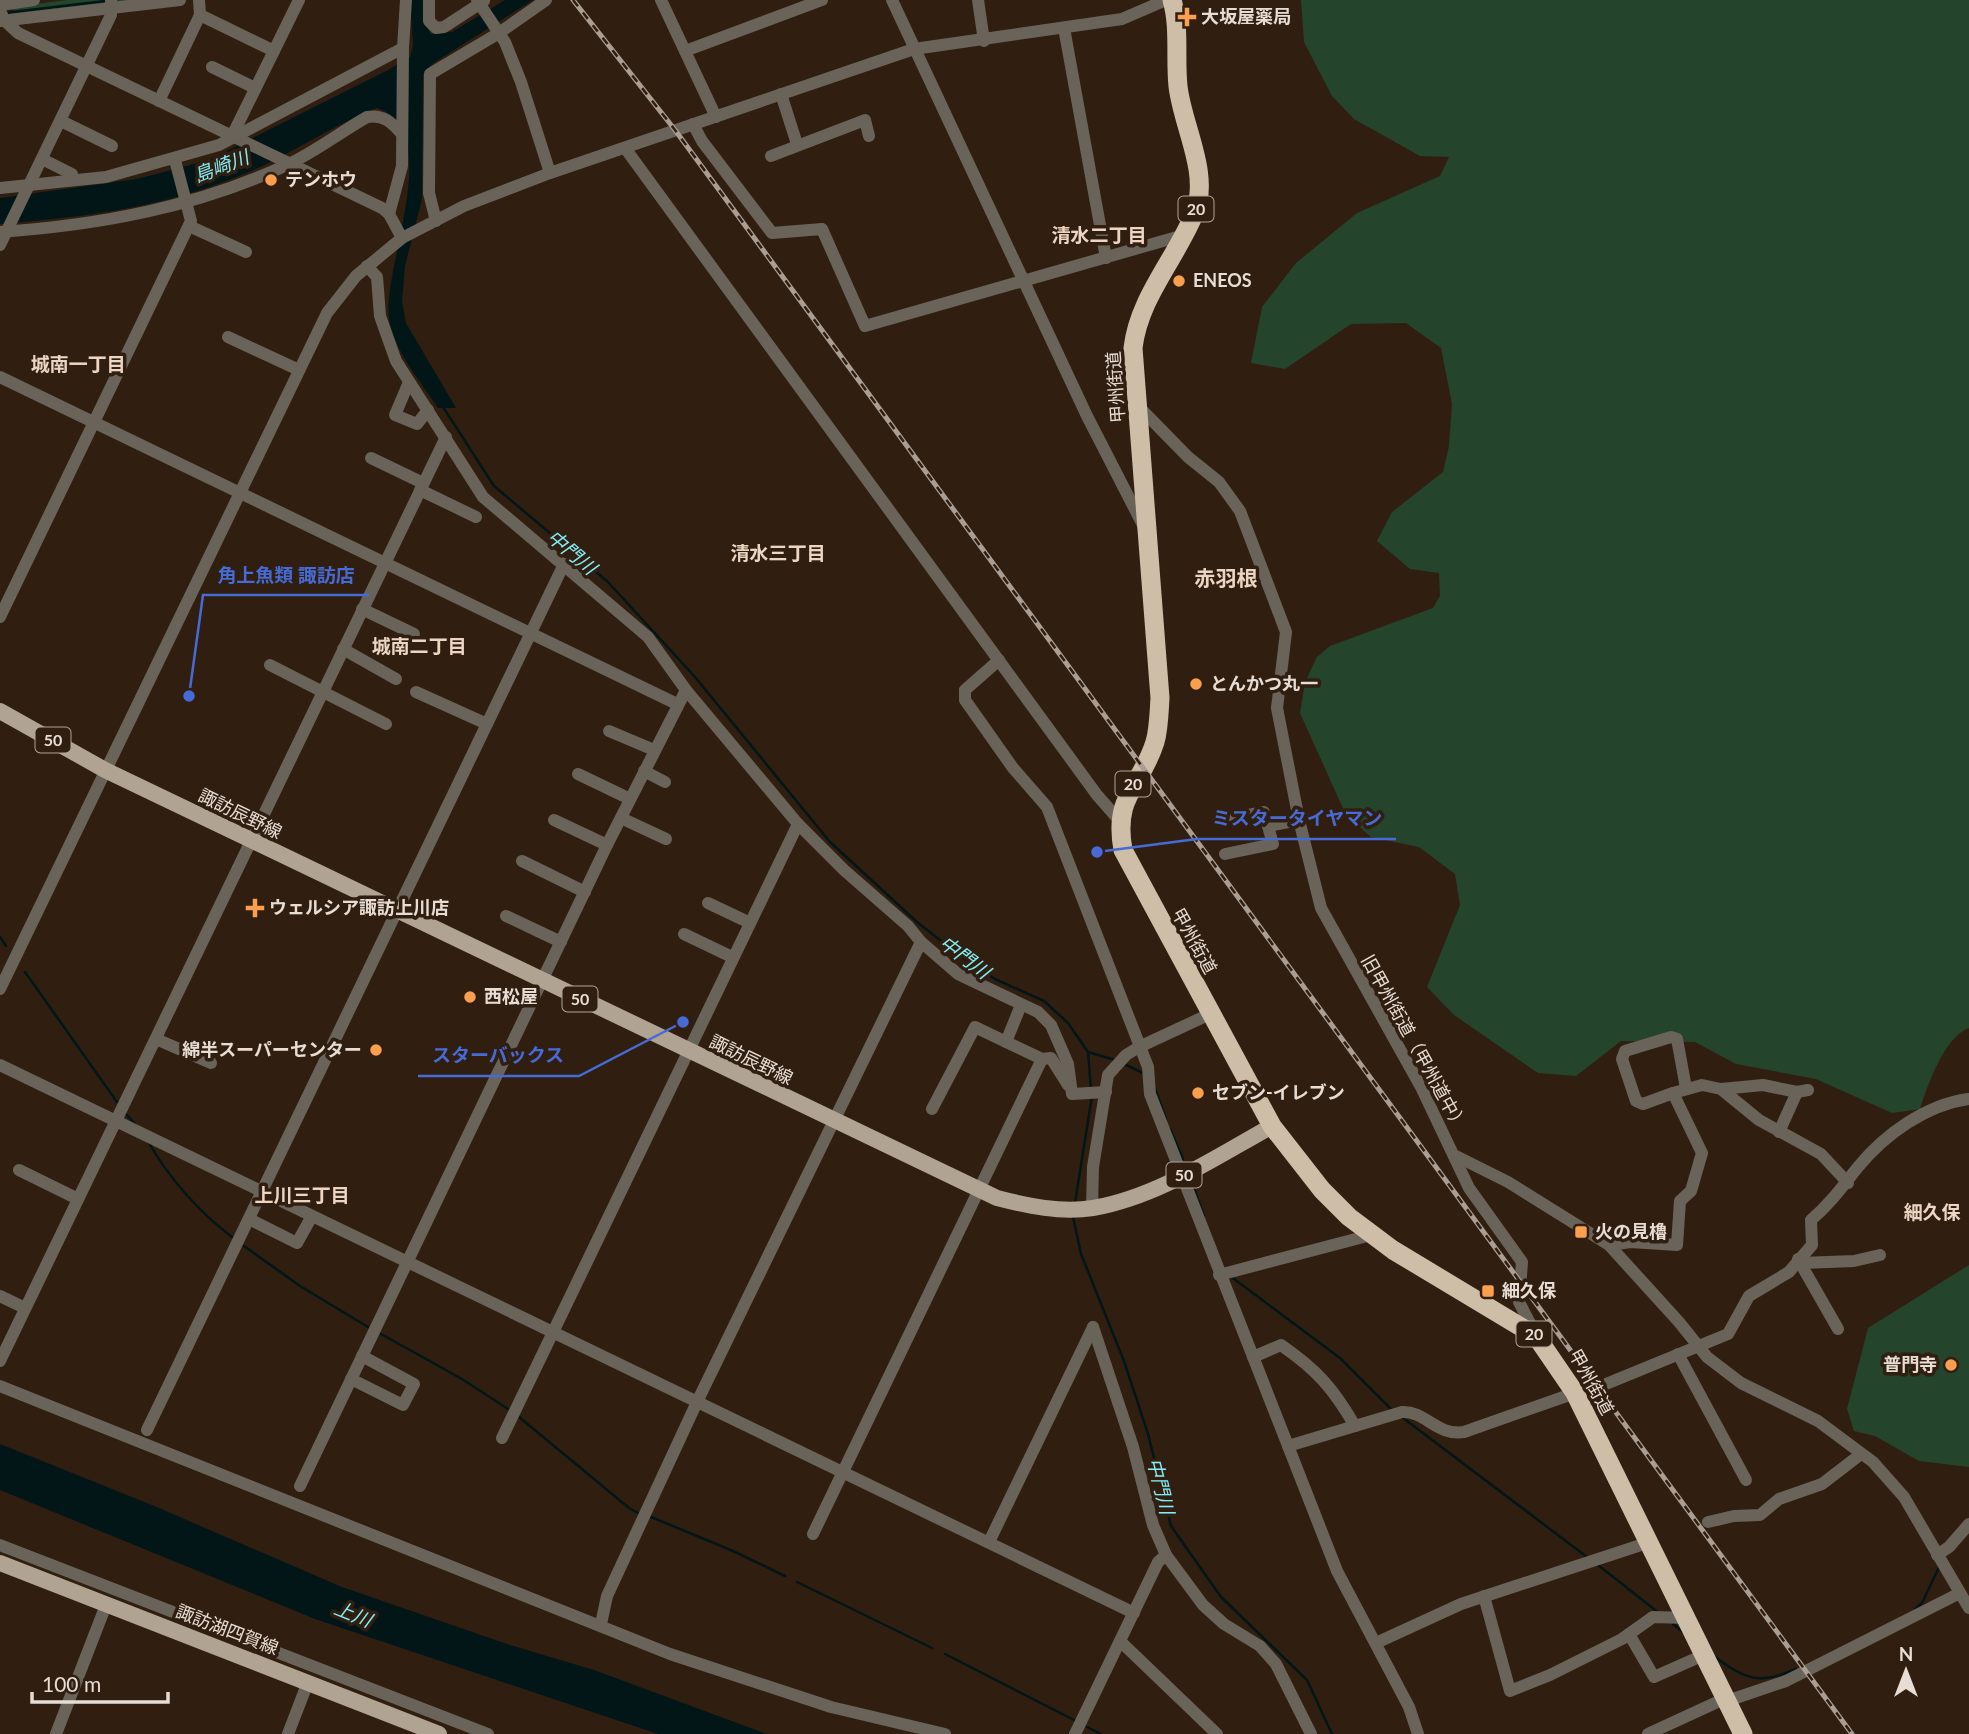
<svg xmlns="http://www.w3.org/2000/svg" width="1969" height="1734" font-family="Lato,'Noto Sans JP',sans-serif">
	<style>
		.green { fill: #24442c }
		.water { fill: #021617 }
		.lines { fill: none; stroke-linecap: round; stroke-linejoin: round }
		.stream { stroke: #021617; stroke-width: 2.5 }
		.minor { stroke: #6a635a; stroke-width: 12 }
		.major { stroke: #b1a391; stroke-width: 16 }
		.highway { stroke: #cebda7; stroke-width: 19 }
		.rail-casing { stroke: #aa9d93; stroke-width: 5 }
		.rail { stroke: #301f11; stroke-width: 2.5; stroke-dasharray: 8; stroke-linecap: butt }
		.poi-dot { fill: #fa9f4f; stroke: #301f11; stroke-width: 2.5 }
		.labels { text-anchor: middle; stroke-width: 7; stroke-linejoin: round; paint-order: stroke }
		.shield { fill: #301f11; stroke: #b1a49a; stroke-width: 2 }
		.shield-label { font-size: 16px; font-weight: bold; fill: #e8ddd4 }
		.poi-label { font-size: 18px; font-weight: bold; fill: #e8ddd4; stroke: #301f11; text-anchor: start }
		.street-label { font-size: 18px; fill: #e8ddd4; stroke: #301f11 }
		.water-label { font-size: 19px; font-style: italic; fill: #83ecf4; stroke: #301f11 }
		.neighbourhood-label { font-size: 19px; font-weight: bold; fill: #ecd5c3; stroke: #301f11 }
		.quarter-label { font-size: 21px; font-weight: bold; fill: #ecd5c3; stroke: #301f11 }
		.leader { fill: none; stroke: #466bd7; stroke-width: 2.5 }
		.callout-dot { fill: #466bd7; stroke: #301f11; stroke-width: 2.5 }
		.callout-label { font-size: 19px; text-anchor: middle; font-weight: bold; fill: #466bd7; stroke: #301f11; stroke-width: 7; stroke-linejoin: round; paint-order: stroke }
	</style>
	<rect width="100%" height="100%" fill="#301f11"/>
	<g class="green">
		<polygon points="67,0 146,0 14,13 12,7"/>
		<path d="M1301 0H1969V1028C1945 1036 1927 1086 1920 1109L1892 1113 1816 1079 1736 1064 1695 1042 1621 1041 1576 1076 1538 1073 1454 1015 1427 987 1460 905 1455 874 1419 847 1371 837 1346 815 1300 713 1305 682 1317 657 1330 646 1433 608 1440 596 1439 573 1410 569 1377 541 1392 512 1443 472 1449 446 1452 404 1441 348 1406 323 1351 324 1285 369 1251 363 1262 307 1296 263 1357 213 1440 176 1449 157 1420 156 1354 119 1332 96 1304 42Z"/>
		<polygon points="1969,1265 1969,1467 1919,1461 1875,1436 1854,1431 1847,1409 1868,1328"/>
	</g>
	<g class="water">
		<path d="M410 0H424L426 26 431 34 452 32 505 0H533L432 64 423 74 422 199 405 266 402 301 406 323 456 408H438C420 380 394 352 389 318 382 267 446 131 377 108 333 125 293 153 249 172 162 208 92 216 0 224V198L137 179 209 160 388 70 410 57 413 46Z"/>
		<polygon points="0,1444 152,1505 342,1587 510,1645 594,1670 767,1734 658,1734 315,1619 0,1490"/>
	</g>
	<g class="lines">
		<g class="stream">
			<polyline points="4,13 105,1"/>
			<polyline points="443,407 494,486 608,582 695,677 830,842 917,922 963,958 995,979 1044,1001 1068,1023 1088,1052 1091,1089"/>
			<polyline points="0,937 6,946"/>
			<polyline points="25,972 117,1102"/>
			<polyline points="1088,1052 1115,1060"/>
			<polyline points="1124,1064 1143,1073"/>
			<polyline points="1154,1086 1166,1119"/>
			<polyline points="125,1113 135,1124"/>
			<polyline points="1170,1129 1183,1159"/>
			<path d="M149 1143C169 1178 199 1212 232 1237"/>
			<polyline points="1193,1186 1204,1216"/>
			<polyline points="1075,1203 1092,1096"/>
			<polyline points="1073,1217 1081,1254 1124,1361 1148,1434 1171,1526 1221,1597 1307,1680 1332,1734"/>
			<polyline points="244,1246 300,1286 368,1327"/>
			<polyline points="1230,1276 1340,1358 1392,1410"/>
			<polyline points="381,1334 462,1379 508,1409"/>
			<polyline points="519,1417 629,1508 638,1513"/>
			<polyline points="1403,1418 1587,1557"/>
			<polyline points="651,1517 733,1551 785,1576"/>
			<polyline points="1598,1565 1659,1613"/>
			<polyline points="797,1582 932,1648"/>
			<polyline points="1915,1609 1922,1603 1939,1567"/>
			<polyline points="1673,1624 1684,1633"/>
			<polyline points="945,1654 1074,1720"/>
			<path d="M1714 1656C1745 1680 1760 1685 1796 1669"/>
			<polyline points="1087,1727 1101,1734"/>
		</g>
		<g class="minor">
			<polyline points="199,0 200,15 274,51"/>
			<polyline points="429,0 429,21 436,28 444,27 484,1"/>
			<polyline points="477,0 505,42 521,82 550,173"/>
			<polyline points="661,0 716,117"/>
			<polyline points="892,0 1087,416 1144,527"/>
			<polyline points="978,0 984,41"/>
			<polyline points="0,5 34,0"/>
			<polyline points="0,10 4,20 18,33 382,208 389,214 402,238"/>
			<polyline points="0,21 180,0"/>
			<polyline points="1064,28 1106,258"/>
			<polyline points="685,51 822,0"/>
			<polyline points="212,67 255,88"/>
			<polyline points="781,94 797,144"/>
			<polyline points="159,101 200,15"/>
			<polyline points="61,121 112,146"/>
			<polyline points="693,124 702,141 772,233 822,229 865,326 1184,235"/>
			<polyline points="232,136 299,0"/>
			<polyline points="625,148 1097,795 1119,820"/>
			<polyline points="771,156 865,120 869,136"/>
			<polyline points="42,159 72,174"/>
			<polyline points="0,188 106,177 219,145 403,48"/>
			<polyline points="389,214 402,166 403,48 406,0"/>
			<polyline points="436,221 429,193 430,74 499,33 546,0"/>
			<polyline points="189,226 246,252"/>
			<path d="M0 232C100 225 197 207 289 164 316 151 341 132 367 117 384 114 392 123 402 134"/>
			<polyline points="0,245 111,15 111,0"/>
			<polyline points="367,266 377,277 380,316 396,361 483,497 648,637 686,690 798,824 844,870 908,926 921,942 958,974 1038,1012 1051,1025 1068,1064 1072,1094 1106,1092"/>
			<polyline points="228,337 299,370"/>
			<polyline points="0,377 677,704"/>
			<polyline points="409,382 395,415 417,424 428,410"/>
			<polyline points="1139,407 1188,457 1219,482 1240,511 1286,632 1277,708 1299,820 1321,908 1421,1087 1469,1188 1522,1262 1519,1302 1536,1335"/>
			<polyline points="371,458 423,483"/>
			<polyline points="420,490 476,517"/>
			<polyline points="362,609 414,634"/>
			<polyline points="0,617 191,221 175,160"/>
			<polyline points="343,649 396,679"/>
			<polyline points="999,660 965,690 965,700 1013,768 1047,807 1148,1067 1150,1094 1312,1507 1337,1571 1409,1707 1418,1734"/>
			<polyline points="270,665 386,724"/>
			<polyline points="416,692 487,724"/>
			<polyline points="609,731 654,750"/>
			<polyline points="644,771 665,782"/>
			<polyline points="578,774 630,799"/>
			<polyline points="621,818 666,839"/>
			<polyline points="554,820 607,845"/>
			<polyline points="1218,821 1264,812 1273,844 1225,854"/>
			<polyline points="1268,826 1299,820"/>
			<polyline points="522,861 585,892"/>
			<polyline points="708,903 748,922"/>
			<polyline points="506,916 561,942"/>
			<polyline points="684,934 732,957"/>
			<polyline points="0,989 327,313 356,276 402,238 464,206 550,173 914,49 1122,19 1166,0"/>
			<polyline points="156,1039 211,1063"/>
			<polyline points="1006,1042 1021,1005"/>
			<polyline points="0,1065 1134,1613"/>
			<polyline points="1721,1089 1763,1085 1797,1092 1808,1090"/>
			<polyline points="1673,1093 1643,1104 1636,1101 1622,1059 1625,1051 1671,1037 1677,1039 1686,1088"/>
			<polyline points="932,1109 975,1027 1042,1059 1051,1058 1068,1085"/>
			<polyline points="1779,1132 1797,1092"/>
			<polyline points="1456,1156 1508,1182 1609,1245 1679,1322 1707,1357 1741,1383 1818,1421 1873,1462 1904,1497 1969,1608"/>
			<polyline points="19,1170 78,1199"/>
			<polyline points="1092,1208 1093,1167 1108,1075 1126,1055 1139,1047 1210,1014"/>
			<polyline points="249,1219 297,1243 312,1216"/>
			<polyline points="1609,1245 1631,1242 1677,1245 1680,1201 1691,1191 1702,1153 1673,1093 1702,1085 1721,1089 1759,1120 1821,1154 1848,1183"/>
			<polyline points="1798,1259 1838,1329"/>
			<polyline points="1801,1263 1854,1261 1880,1255"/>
			<polyline points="1219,1275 1371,1235"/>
			<polyline points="0,1296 25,1308"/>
			<polyline points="1093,1327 1133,1447 1153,1525 1166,1555 1203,1605 1224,1624 1260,1646 1276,1664 1311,1734"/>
			<polyline points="1678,1354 1746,1480"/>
			<path d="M1253 1357 1281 1345C1317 1370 1333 1388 1355 1426"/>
			<polyline points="0,1361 446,437"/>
			<polyline points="351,1379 403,1405 414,1384 362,1356"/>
			<path d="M1606 1384 1728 1334 1749 1296 1789 1272 1812 1245 1811 1220C1830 1204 1842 1187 1858 1167 1885 1134 1926 1105 1968 1099"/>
			<polyline points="0,1386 670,1654 831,1707 945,1734"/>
			<polyline points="147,1430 564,564"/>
			<polyline points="502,1438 798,824"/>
			<path d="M1288 1446 1402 1412C1426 1411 1436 1436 1464 1432L1575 1393"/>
			<polyline points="300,1486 607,845 686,690"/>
			<polyline points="1708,1522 1734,1516 1760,1515 1779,1499 1822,1484 1861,1454"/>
			<polyline points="813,1534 1042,1059"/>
			<polyline points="989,1542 1093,1327"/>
			<polyline points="0,1545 488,1734"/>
			<polyline points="1937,1555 1949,1547 1969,1524"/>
			<polyline points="1484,1596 1510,1691 1550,1675 1622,1639 1653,1617 1688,1618"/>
			<polyline points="601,1624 607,1596 697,1402 921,942"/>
			<polyline points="1629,1634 1654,1677 1706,1654"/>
			<polyline points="1120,1641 1217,1734"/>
			<polyline points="1376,1643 1461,1604 1650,1542"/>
			<polyline points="1727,1701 1786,1681 1960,1593"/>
			<polyline points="56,1734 106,1605"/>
			<polyline points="288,1734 308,1682"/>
			<polyline points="1075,1734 1158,1562 1166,1555"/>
			<polyline points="1648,1734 1726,1698"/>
		</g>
		<g class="major">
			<path d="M0 711 105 770 997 1198C1028 1206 1061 1213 1093 1208 1157 1197 1216 1157 1272 1126"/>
			<polyline points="0,1563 439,1734"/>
		</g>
		<path class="highway" d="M1172 0C1180 27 1175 58 1178 86 1182 125 1210 172 1195 212 1176 259 1139 297 1133 348L1160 698C1159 712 1159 728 1155 742 1141 787 1113 795 1123 850L1272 1126 1322 1190 1349 1217 1393 1250 1536 1336 1575 1393 1743 1734"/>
		<defs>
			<polyline id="rail" points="573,0 675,130 1852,1734"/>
		</defs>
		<use href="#rail" class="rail-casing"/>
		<use href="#rail" class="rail"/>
	</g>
	<g class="poi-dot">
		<path d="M1183.5 6.5h7v7h7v7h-7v7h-7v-7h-7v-7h7z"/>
		<circle cx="271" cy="180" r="7"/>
		<circle cx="1179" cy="281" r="7"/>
		<circle cx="1196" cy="684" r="7"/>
		<path d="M251.5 897.5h7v7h7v7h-7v7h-7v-7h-7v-7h7z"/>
		<circle cx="470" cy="997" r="7"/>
		<circle cx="376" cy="1050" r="7"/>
		<circle cx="1198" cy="1093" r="7"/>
		<rect x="1574" y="1225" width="14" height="14" rx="3.5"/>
		<rect x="1481" y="1284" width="14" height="14" rx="3.5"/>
		<circle cx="1951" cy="1365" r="7"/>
	</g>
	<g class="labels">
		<g class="shield">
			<rect x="1178.5" y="196.5" width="35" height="25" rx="5"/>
			<rect x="35.5" y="727.5" width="35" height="25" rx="5"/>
			<rect x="1115.5" y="771.5" width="35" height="25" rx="5"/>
			<rect x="562.5" y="986.5" width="35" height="25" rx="5"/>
			<rect x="1166.5" y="1162.5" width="35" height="25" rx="5"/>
			<rect x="1516.5" y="1321.5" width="35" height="25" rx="5"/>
		</g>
		<g class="shield-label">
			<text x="1196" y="215">20</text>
			<text x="53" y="746">50</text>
			<text x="1133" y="790">20</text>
			<text x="580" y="1005">50</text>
			<text x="1184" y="1181">50</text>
			<text x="1534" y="1340">20</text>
		</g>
		<g class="poi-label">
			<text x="1201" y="23">大坂屋薬局</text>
			<text x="285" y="186">テンホウ</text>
			<text x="1193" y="287">ENEOS</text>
			<text x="1210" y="690">とんかつ丸一</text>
			<text x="269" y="914">ウェルシア諏訪上川店</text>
			<text x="484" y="1003">西松屋</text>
			<text x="362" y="1056" text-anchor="end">綿半スーパーセンター</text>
			<text x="1212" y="1099">セブン-イレブン</text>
			<text x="1595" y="1238">火の見櫓</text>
			<text x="1502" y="1297">細久保</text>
			<text x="1937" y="1371" text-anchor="end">普門寺</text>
		</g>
		<g class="street-label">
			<text transform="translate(1116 387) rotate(-94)" y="6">甲州街道</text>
			<text transform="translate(240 814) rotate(26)" y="6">諏訪辰野線</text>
			<text transform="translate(1194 941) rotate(61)" y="6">甲州街道</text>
			<text transform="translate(1414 1043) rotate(61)" y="6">旧甲州街道（甲州道中）</text>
			<text transform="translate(751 1060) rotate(26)" y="6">諏訪辰野線</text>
			<text transform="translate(1591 1382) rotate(61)" y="6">甲州街道</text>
			<text transform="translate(227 1630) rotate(21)" y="6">諏訪湖四賀線</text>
		</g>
		<g class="water-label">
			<text transform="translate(221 166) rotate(-21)" y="7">島崎川</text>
			<text transform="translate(572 552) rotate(40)" y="7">中門川</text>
			<text transform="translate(965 957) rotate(37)" y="7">中門川</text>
			<text transform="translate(1161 1486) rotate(76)" y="7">中門川</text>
			<text transform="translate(353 1614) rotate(22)" y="7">上川</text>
		</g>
		<g class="neighbourhood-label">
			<text x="1099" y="242">清水二丁目</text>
			<text x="78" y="371">城南一丁目</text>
			<text x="778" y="560">清水三丁目</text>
			<text x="419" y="653">城南二丁目</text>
			<text x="302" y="1202">上川三丁目</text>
			<text x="1932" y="1219">細久保</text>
		</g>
		<g class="quarter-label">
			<text x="1226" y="586">赤羽根</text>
		</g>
	</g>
	<path class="leader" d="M189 696L203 595H369M1097 852L1197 839H1396M683 1022L579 1076H418"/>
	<g class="callout-dot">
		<circle cx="189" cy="696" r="7"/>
		<circle cx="1097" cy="852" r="7"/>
		<circle cx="683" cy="1022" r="7"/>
	</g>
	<g class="callout-label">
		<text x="286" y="582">角上魚類 諏訪店</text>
		<text x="1297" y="825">ミスタータイヤマン</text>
		<text x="498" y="1062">スターバックス</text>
	</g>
	<g transform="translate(1906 1671)" stroke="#301f11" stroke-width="5" paint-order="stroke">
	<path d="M0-5L12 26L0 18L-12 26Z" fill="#e8ddd4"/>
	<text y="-10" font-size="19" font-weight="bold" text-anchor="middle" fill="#e8ddd4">N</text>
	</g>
	<path d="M32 1692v10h136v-10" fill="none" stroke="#e8ddd4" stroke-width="3.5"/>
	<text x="42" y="1692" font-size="21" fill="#e8ddd4" stroke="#301f11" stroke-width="5" paint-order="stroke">100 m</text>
</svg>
